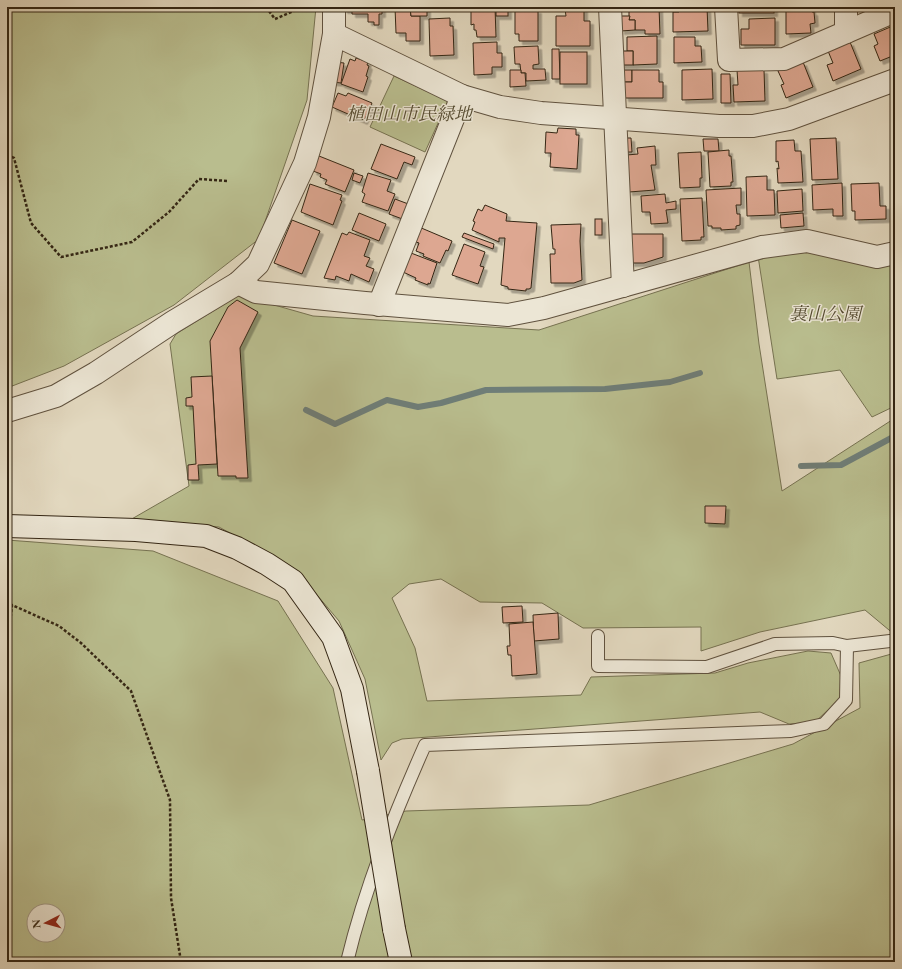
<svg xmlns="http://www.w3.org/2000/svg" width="902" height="969" font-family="'EB Garamond','Noto Serif JP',serif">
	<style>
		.green { fill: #b9bd8e; stroke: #767251; fill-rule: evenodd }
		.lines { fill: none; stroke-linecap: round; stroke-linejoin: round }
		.stream { stroke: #6f7e78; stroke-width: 6 }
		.building { fill: #dda791; stroke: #342614; filter: url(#shadow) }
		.lane-casing { stroke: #60523f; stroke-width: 14 }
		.street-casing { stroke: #60523f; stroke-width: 24 }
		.secondary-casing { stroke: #342614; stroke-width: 24 }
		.path { stroke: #342614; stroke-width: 2.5; stroke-dasharray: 3 2; stroke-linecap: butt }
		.lane { stroke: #ece6d5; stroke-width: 12 }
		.street { stroke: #ece6d5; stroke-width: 22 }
		.secondary { stroke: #ece6d5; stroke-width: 22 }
		.secondary-bridge-casing { stroke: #342614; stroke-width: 24; stroke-linecap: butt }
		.secondary-bridge { stroke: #ece6d5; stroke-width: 22 }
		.labels { text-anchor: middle; stroke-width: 3; stroke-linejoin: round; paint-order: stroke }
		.park-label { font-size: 18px; font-style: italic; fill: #554c32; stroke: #ece6d5 }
	</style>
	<defs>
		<filter id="shadow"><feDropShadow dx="3.5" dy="3.5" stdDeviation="0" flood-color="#0004"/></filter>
	</defs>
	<rect width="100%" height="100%" fill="#e2d8bf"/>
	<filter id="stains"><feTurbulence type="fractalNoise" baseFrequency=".005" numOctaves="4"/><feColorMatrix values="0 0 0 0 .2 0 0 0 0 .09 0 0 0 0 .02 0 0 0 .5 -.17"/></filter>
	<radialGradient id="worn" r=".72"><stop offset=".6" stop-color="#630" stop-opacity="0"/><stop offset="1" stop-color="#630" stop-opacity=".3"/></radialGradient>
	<g class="green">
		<polygon points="7,7 316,7 307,100 259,239 174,305 64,366 7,388"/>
		<polygon points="394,76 448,101 425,152 370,127"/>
		<polygon points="806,252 895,262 895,406 872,417 840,370 777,379 758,256"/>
		<polygon points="749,262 759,344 782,491 895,418 895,635 865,610 760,632 701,651 701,627 583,628 542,603 480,602 441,579 409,584 392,598 415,648 427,701 581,695 591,677 715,673 748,663 808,651 831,653 841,676 840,699 815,722 789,724 760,712 402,739 392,743 381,760 365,679 339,621 295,569 219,527 130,520 189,486 170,344 176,334 239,295 313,316 539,330"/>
		<path d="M7 540 153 551 278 601 333 688 362 820 406 811 589 805 793 744 860 708 859 663 895 653V962H7ZM34 911H58V935H34Z"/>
	</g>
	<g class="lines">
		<g class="stream">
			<polyline points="306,410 335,424 387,400 418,407 441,403 486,390 605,389 670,382 700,373"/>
			<polyline points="801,466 841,465 895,436"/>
		</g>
	</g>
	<g class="building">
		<polygon points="344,7 382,7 382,14 379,14 379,25 374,25 374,22 368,22 368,14 352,14 352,10 344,10"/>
		<polygon points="395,7 410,7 411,16 420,16 420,41 406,41 406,33 396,33"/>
		<polygon points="410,7 427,7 427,16 411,16"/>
		<polygon points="471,7 495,7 496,37 477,37 476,30 474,30 474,24 471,25"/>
		<rect x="496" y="7" width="12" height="9"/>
		<polygon points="515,7 534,7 534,10 538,10 538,41 519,41 519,34 515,34"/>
		<polygon points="629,7 659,7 660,34 645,34 645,30 635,30 635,20 629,20"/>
		<polygon points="679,7 707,7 708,31 673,32 673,12 679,12"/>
		<rect x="739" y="7" width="35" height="6"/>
		<polygon points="786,7 812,7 812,12 814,12 815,23 810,24 811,33 786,34"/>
		<polygon points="584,8 584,21 590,21 590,46 556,46 556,16 566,16 565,9"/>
		<polygon points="621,16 630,16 629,20 635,20 635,30 621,31"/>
		<polygon points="450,18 450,26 453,26 454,55 430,56 429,19"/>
		<polygon points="775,18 775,45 741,45 741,29 749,29 749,19"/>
		<polygon points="895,25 895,55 880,61 874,46 878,44 874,34"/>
		<polygon points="657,36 657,64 633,65 633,51 627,51 627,37"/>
		<polygon points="674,37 695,37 695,46 701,46 702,62 674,63"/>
		<polygon points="497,42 497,53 502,53 502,67 492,67 492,74 474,75 473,43"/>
		<polygon points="850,42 861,69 833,81 827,65 833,63 828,51"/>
		<polygon points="538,46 539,64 533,65 533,69 545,69 546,80 526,81 526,73 521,73 520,64 515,64 514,47"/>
		<polygon points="552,49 559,49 560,79 552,79"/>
		<rect x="621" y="51" width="12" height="14"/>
		<rect x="560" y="52" width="27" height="32"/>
		<polygon points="356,58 368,62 367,65 369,66 366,76 368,77 363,92 341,84 350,59 355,61"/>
		<polygon points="335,62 344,63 341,83 333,82"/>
		<polygon points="803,62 813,87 786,98 781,85 784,84 778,71"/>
		<polygon points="712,69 713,99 682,100 682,70"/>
		<polygon points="510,70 521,70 521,73 525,73 526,86 510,87"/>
		<polygon points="619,70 632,70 632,82 624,82"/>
		<polygon points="632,70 659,70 659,82 663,82 663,98 625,98 624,82 632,82"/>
		<polygon points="737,70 764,70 765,101 734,102 733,85 738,85"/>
		<polygon points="721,74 730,74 731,103 721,103"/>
		<polygon points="338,93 346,96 348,93 372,103 364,121 332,107"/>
		<polygon points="558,128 576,129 576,135 579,135 577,169 550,167 551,153 545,153 546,132 557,133"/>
		<polygon points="625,138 631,138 632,152 625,152"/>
		<polygon points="836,138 838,179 812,180 810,139"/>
		<polygon points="703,139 718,139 719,151 704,151"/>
		<polygon points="794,140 795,151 801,151 803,182 778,183 777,168 779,169 778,161 776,162 776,141"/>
		<polygon points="381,144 415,157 412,165 404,162 397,179 371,169"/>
		<polygon points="655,146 656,165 651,165 655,190 629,192 627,155 638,154 637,148"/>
		<polygon points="729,150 729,156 731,156 733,182 731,182 731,186 710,187 708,152"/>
		<polygon points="701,152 702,178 700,178 700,187 680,188 678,153"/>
		<polygon points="319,156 354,170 345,192 325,184 327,180 320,177 321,174 313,171"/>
		<polygon points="354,173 363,176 360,183 352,180"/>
		<polygon points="368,173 391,180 387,191 395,194 388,211 362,202 365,194 362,192"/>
		<polygon points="767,176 767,190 774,190 775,215 747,216 746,177"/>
		<polygon points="892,182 895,182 895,237 894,237"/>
		<polygon points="842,183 843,216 833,216 833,209 813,210 812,185"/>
		<polygon points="879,183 880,206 886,206 886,219 855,220 855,211 852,211 851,184"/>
		<polygon points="310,184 342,195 340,200 342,201 333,225 301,212"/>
		<polygon points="741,188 741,205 736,205 737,214 740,214 740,225 736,226 736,229 721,230 721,228 712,228 712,226 708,226 706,190"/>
		<polygon points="802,189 803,211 778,213 777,191"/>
		<polygon points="665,194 666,203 676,201 676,209 666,210 668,223 651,224 650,212 642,212 641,196"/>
		<polygon points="702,198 704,237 701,237 701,240 682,241 680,199"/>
		<polygon points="395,199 411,205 405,220 389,214"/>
		<polygon points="485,205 507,214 506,221 537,223 531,288 529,289 526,289 526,291 508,289 508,287 501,285 505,238 499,238 499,242 472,230 475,222 473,221 478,209 482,211"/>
		<polygon points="359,213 386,224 379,241 352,230"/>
		<polygon points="803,213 804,226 781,228 780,215"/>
		<rect x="595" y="219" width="7" height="16"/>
		<polygon points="292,220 320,231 302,274 274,263"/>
		<polygon points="581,224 580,241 582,280 574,283 551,283 550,254 555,254 555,249 553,249 551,225"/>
		<polygon points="419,227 452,241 448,251 446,250 440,263 423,256 424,254 416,251 419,243 413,241"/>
		<polygon points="349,232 370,240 364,256 370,258 366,266 374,269 369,282 351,274 349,281 336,276 335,280 324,278 342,233 347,235"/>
		<polygon points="464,233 494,244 493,249 462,237"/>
		<polygon points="631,234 663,234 663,257 644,263 631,263"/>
		<polygon points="464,244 485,252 480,266 484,267 478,284 452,275"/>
		<polygon points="411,253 437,263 430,284 428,283 428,285 415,280 416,278 403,272"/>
		<polygon points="237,300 258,312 240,348 248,478 236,478 236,476 218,476 210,341 228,307"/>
		<polygon points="212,376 217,464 198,465 199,480 188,480 188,465 196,464 193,406 186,406 186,398 192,397 191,377"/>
		<polygon points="705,506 726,506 725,524 705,523"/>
		<polygon points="522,606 523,622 503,623 502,607"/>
		<polygon points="558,613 559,639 534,641 533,615"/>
		<polygon points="533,622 537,674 512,676 511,655 508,655 507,646 510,646 509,624"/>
	</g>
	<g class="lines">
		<defs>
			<g id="lane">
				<polyline points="598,636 598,666 707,667 775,644 833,643 847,646 890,641"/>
				<path d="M347 962C365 887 394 815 425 745L791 731 824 724 846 700 847 646"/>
			</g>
			<g id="street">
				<polyline points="610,7 623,286"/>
				<polyline points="726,7 729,60 784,59 895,11"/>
				<polyline points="846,7 846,32"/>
				<polyline points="334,34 462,96 500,107 541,113 719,126 753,126 789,119 895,80"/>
				<polyline points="238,283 256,292 365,303 508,315 544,308 762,247 807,241 877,257 895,253"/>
				<polyline points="379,305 462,96"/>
				<polyline points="7,411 56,396 96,373 173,322 238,283 258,264 305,163 319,117 334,34 334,7"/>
			</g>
			<g id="secondary">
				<polyline points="7,526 136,530 206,536 237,548 267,564 293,581 333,637 352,689 368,771"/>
				<polyline points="394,929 401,962"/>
			</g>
		</defs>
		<use href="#lane" class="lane-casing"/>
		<use href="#street" class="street-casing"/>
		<use href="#secondary" class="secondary-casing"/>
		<g class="path">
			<polyline points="266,7 275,19 303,7"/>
			<polyline points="7,155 14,158 31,223 61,257 132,242 169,212 199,179 228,181"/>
			<polyline points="7,652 12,605 59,626 81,643 131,691 170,800 171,898 181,962"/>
		</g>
		<use href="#lane" class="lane"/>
		<use href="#street" class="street"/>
		<use href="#secondary" class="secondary"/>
		<defs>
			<polyline id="secondary-bridge" points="368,771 394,929"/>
		</defs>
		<use href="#secondary-bridge" class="secondary-bridge-casing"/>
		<use href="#secondary-bridge" class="secondary-bridge"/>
	</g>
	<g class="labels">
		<g class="park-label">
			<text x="409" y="120">植田山市民緑地</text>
			<text x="825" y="320">裏山公園</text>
		</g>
	</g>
	<rect width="902" height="969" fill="none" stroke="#e2d8bf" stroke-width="24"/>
	<rect x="8" y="8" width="886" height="953" fill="none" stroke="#342614" stroke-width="2"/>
	<rect x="12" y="12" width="878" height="945" fill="none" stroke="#342614"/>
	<g transform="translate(46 923) rotate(264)"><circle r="19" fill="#ece6d5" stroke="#a29988"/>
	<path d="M0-3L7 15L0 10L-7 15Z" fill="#8f2418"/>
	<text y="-6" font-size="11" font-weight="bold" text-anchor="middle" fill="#342614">N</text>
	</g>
	<rect width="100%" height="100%" filter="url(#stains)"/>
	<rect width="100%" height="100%" fill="url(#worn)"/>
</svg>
